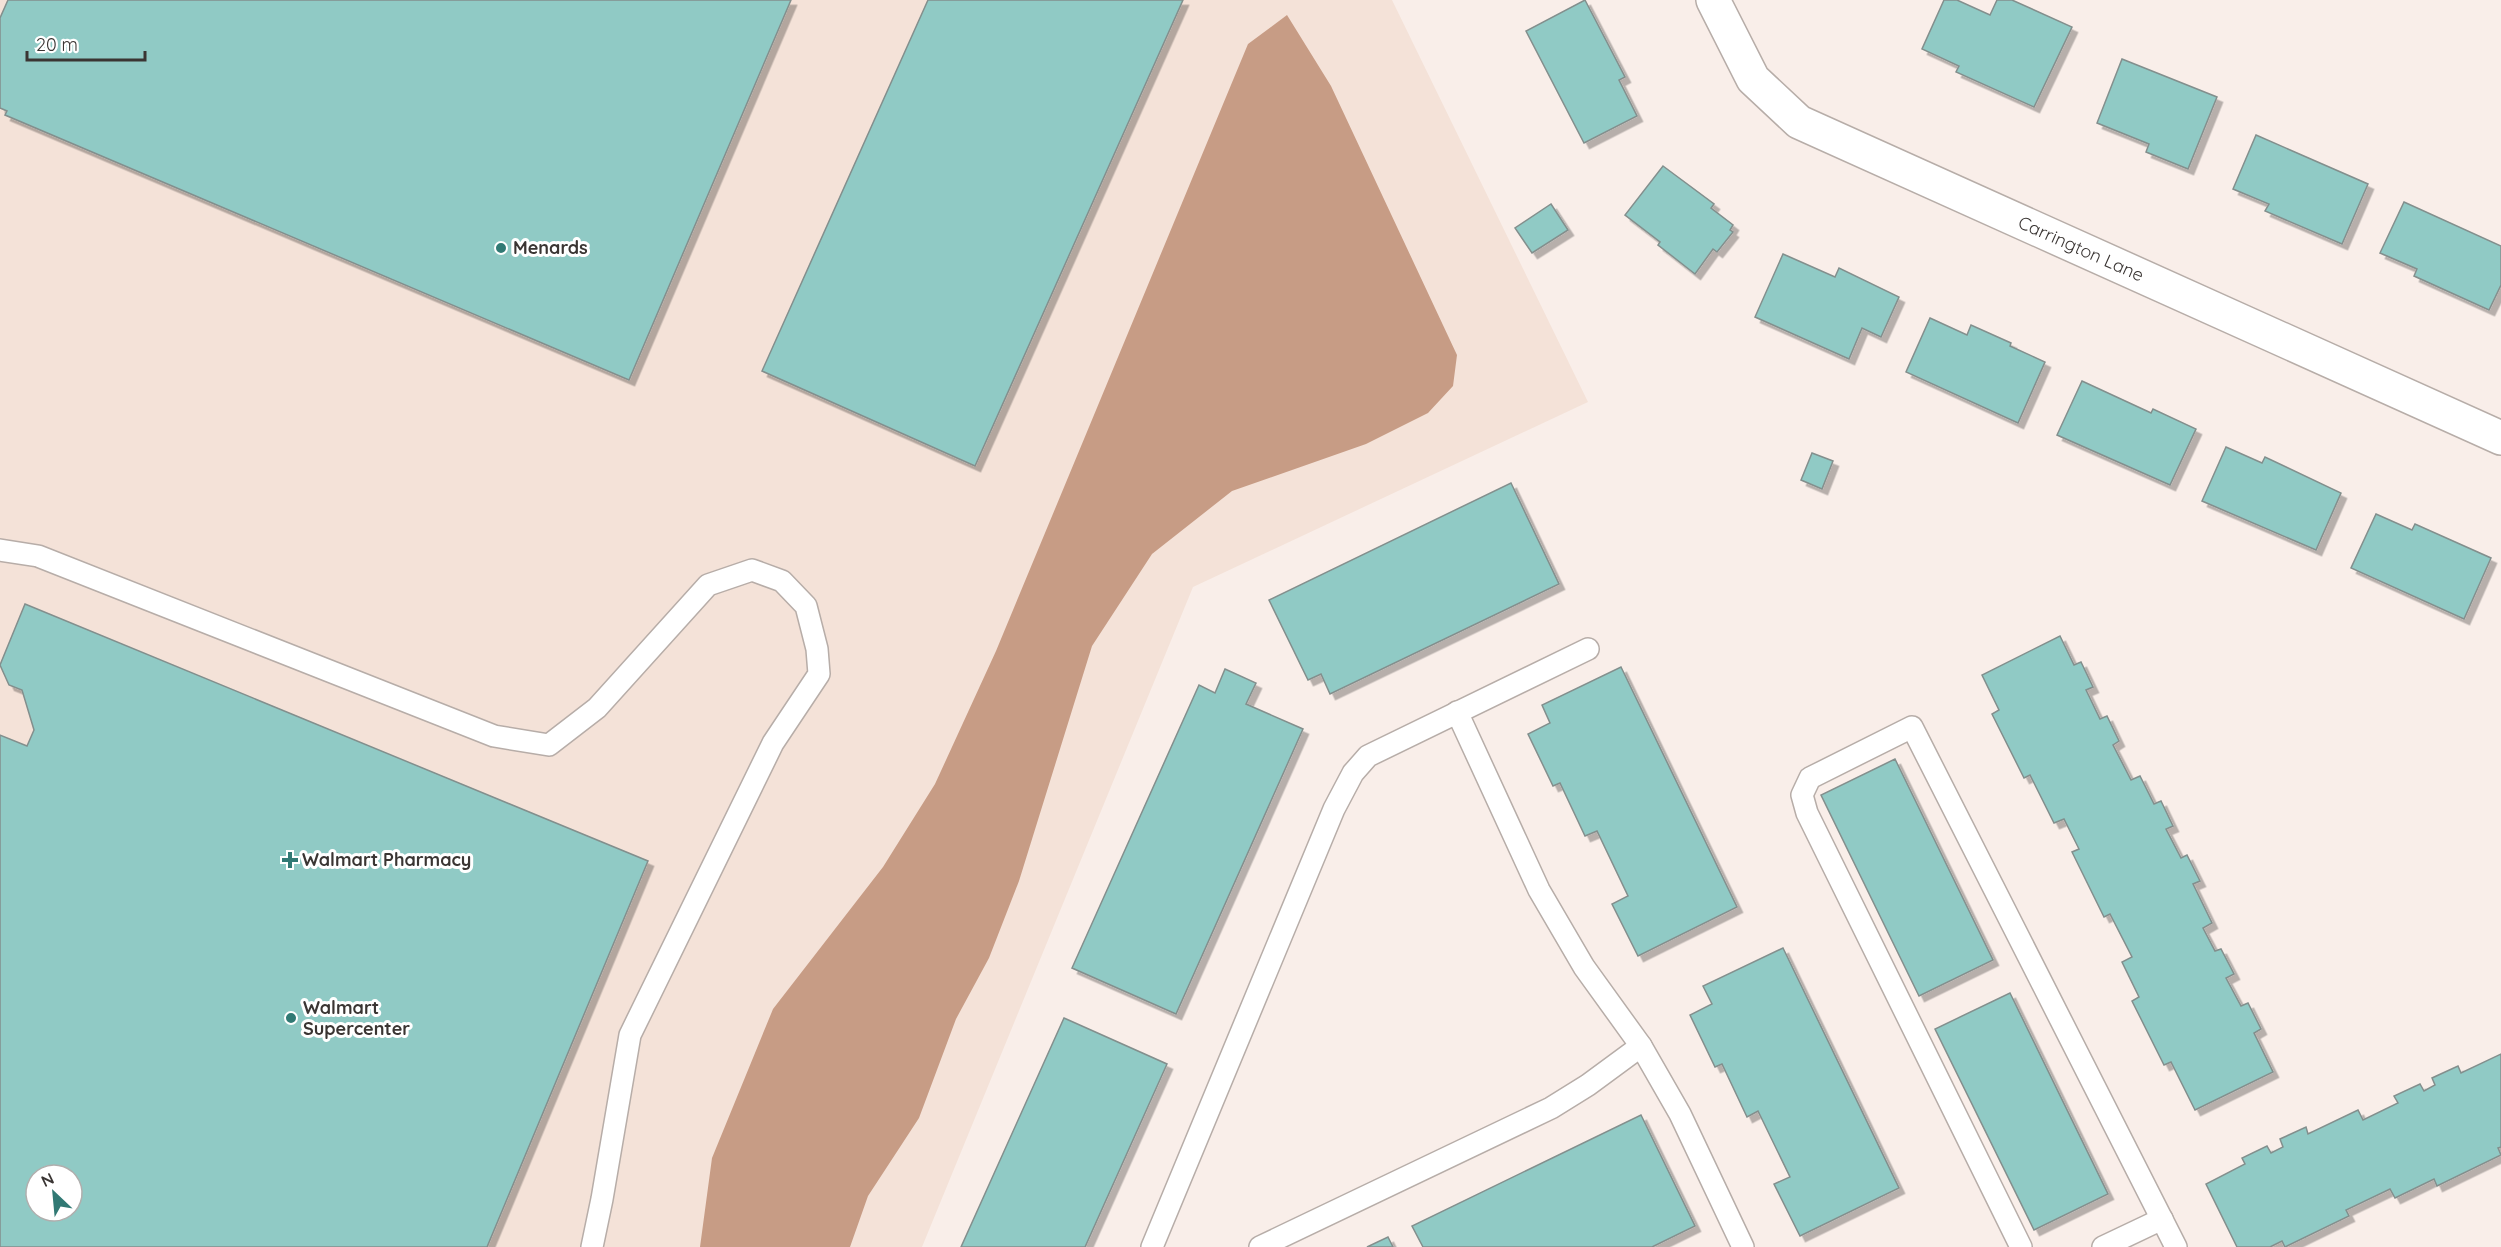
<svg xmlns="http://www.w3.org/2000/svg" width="2501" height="1247" font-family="Quicksand,sans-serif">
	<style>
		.built { fill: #f4e2d8; fill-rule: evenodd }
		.water { fill: #c79c85 }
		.building { fill: #90cac5; stroke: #838f8d; stroke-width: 1.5; fill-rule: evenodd; filter: url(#shadow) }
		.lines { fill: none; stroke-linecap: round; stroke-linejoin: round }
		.service-casing { stroke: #b7ada8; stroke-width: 24 }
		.minor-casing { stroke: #b7ada8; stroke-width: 36 }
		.service { stroke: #fff; stroke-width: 21 }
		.minor { stroke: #fff; stroke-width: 33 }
		.poi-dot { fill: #317974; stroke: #fff; stroke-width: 2 }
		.labels { text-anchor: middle; stroke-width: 6; stroke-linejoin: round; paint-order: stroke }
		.poi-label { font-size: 18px; font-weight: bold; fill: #3a3533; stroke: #fff; text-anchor: start }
		.street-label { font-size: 18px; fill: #3a3533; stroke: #fff }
	</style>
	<defs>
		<filter id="shadow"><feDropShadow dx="5.5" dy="5.5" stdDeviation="0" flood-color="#0004"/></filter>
	</defs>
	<rect width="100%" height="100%" fill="#f9eee9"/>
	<path class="built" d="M0 0H1392L1588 402 1193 587 922 1247H0ZM36 1175H72V1211H36Z"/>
	<polygon class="water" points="1287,15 1331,86 1457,355 1453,386 1428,413 1366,444 1232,491 1152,554 1092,646 1019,881 989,958 956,1019 919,1118 868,1196 850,1247 700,1247 712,1158 773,1009 883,867 935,784 996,651 1248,44"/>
	<g class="building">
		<polygon points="8,0 791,0 629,380 5,115 7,111 0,108 0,18"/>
		<polygon points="928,0 1183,0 975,466 762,371"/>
		<polygon points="1585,0 1625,77 1619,80 1637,116 1584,143 1526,31"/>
		<polygon points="1944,0 1957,0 1990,15 1997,0 2012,0 2072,27 2034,107 1956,72 1959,66 1922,49"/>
		<polygon points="2122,59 2217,97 2188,169 2146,152 2149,144 2097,123"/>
		<polygon points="2256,135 2368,184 2342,244 2265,211 2269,204 2233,189"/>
		<polygon points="1663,166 1714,204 1711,208 1733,225 1730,230 1733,232 1717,252 1713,249 1695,274 1658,245 1660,242 1625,215"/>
		<polygon points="2404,202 2501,246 2501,285 2489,310 2414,276 2417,269 2380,253"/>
		<polygon points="1551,204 1568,230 1532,253 1515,228"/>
		<polygon points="1783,254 1835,277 1839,268 1899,297 1881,337 1862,328 1849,359 1755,317"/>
		<polygon points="1930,318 1967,335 1971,325 2011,343 2010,346 2045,362 2018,423 1906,372"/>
		<polygon points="2082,381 2149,412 2151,413 2153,409 2196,429 2170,485 2057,435"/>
		<polygon points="2226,447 2262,463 2265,457 2341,493 2316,550 2202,501"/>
		<polygon points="1812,453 1833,461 1822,489 1801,480"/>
		<polygon points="1511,483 1559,584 1330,694 1321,674 1308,680 1269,600"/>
		<polygon points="2376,514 2412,530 2415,524 2491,558 2464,619 2351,568"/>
		<path d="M25 604 648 861 487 1247H0V735L27 746 34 730 22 690 9 685 0 665ZM36 1175H72V1211H36Z"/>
		<polygon points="2060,636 2074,665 2081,662 2093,687 2086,690 2100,719 2107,716 2119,741 2113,745 2131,780 2140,776 2154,804 2161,801 2173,826 2166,829 2181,858 2187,855 2200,881 2193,884 2212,923 2203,928 2215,951 2221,949 2234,974 2226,978 2241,1006 2248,1003 2261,1029 2254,1033 2273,1072 2195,1110 2171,1062 2164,1065 2132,1001 2139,997 2122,962 2132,957 2110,914 2104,917 2072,852 2079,849 2064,819 2054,823 2030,775 2024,778 1992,714 1999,710 1982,675"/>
		<polygon points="1621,667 1737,907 1638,956 1612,904 1628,896 1597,831 1585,836 1560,783 1553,786 1528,734 1550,723 1542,705"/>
		<polygon points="1225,669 1256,683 1246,704 1303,729 1176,1014 1072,968 1199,685 1215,693"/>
		<polygon points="1895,759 1993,960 1919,996 1821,795"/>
		<polygon points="1783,948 1899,1188 1800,1236 1774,1184 1790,1177 1758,1111 1747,1117 1722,1064 1715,1067 1690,1015 1712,1004 1703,986"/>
		<polygon points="2010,993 2108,1194 2034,1230 1935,1029"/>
		<polygon points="1064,1018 1167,1064 1085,1247 961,1247"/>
		<polygon points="2501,1054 2501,1147 2498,1148 2501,1155 2437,1186 2434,1179 2395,1198 2390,1189 2346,1210 2349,1216 2285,1247 2282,1241 2270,1247 2237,1247 2206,1184 2245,1164 2242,1158 2267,1146 2271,1153 2283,1147 2280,1139 2306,1127 2308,1134 2358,1110 2363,1120 2398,1103 2394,1096 2420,1084 2424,1091 2435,1085 2432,1078 2458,1066 2461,1073"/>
		<polygon points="1641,1115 1695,1226 1652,1247 1423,1247 1412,1226"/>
		<polygon points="1388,1237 1393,1247 1367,1247"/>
	</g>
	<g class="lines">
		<defs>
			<g id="service">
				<polyline points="0,550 38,556 494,736 549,745 597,708 708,585 752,570 782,581 806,606 817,649 819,674 773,743 630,1035 602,1199 592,1247"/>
				<polyline points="1457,712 1539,890 1584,967 1641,1046 1680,1114 1743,1247"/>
				<polyline points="1152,1247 1334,809 1353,773 1368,756 1588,649"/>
				<polyline points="1260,1247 1551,1108 1588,1085 1641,1046"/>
				<polyline points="2021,1247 1807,813 1802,795 1810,778 1912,727 2176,1247"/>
				<polyline points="2103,1247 2162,1219"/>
			</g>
			<polyline id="minor" points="1713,0 1753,79 1799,122 2501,438"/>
		</defs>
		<use href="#service" class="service-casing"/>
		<use href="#minor" class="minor-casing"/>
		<use href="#service" class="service"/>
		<use href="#minor" class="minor"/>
	</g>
	<g class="poi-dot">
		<circle cx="501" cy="248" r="6"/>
		<path d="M287 851h6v6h6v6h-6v6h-6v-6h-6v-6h6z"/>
		<circle cx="291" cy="1018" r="6"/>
	</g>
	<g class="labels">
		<g class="poi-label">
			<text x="513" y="254">Menards</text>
			<text x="302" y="866">Walmart Pharmacy</text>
			<text x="303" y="1014">Walmart<tspan x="303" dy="21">Supercenter</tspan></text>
		</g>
		<g class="street-label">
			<text transform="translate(2081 249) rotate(24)" y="6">Carrington Lane</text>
		</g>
	</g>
	<g transform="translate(54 1193) rotate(334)"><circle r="28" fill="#ffffff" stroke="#b0aead" stroke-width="1.5"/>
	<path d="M0-4.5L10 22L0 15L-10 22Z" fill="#317974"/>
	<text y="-9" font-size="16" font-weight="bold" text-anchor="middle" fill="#3a3533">N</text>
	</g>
	<path d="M27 51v9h118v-9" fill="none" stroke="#3a3533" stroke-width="3"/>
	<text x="36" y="51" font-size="18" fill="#3a3533" stroke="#ffffff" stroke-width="4.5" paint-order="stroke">20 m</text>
</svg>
